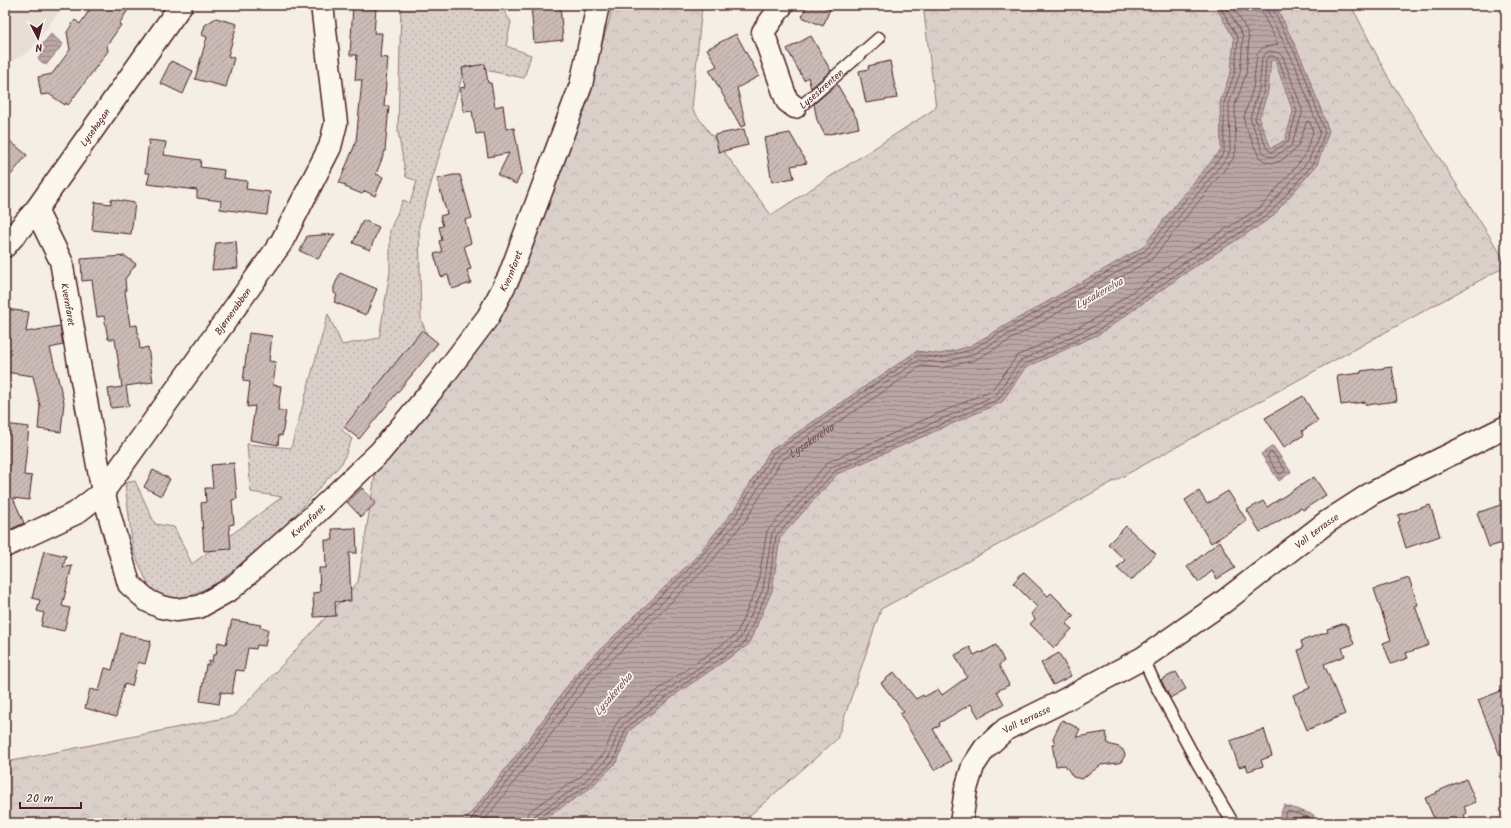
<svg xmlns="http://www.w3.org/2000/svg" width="1511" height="828" font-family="Kalam,sans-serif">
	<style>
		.built { fill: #e7dfd6 }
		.grass { fill: url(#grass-dots); stroke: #92787a }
		.forest { fill: url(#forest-crowns); stroke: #92787a }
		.water { fill: url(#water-rules); stroke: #8d7174; fill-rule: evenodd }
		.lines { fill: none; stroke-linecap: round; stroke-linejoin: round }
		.shore { stroke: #77555c; stroke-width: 1 }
		.building { fill: url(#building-hatch); stroke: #4a1f2b }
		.service-casing { stroke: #4a1f2b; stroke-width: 14 }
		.minor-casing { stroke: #4a1f2b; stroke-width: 25 }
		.tertiary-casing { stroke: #4a1f2b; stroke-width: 25 }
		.service { stroke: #fbf7ec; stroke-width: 11 }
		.minor { stroke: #fbf7ec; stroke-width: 22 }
		.tertiary { stroke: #fbf7ec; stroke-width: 22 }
		.labels { text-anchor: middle; stroke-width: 3.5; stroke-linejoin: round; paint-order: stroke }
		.street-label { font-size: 10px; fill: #4a1f2b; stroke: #fbf7ec }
		.water-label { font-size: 11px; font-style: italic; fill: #714f56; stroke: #fbf7ec }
	</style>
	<defs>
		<pattern id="grass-dots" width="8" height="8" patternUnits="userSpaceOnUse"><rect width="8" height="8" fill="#dbd0c9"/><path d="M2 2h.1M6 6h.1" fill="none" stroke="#bdb2ad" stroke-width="1.8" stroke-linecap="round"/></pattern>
		<pattern id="forest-crowns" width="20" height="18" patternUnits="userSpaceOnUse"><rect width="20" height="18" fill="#dbd0c9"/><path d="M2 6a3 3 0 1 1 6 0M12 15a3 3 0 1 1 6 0" fill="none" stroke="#bdb2ad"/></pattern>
		<pattern id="water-rules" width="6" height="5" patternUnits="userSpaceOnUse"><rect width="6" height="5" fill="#baa7a5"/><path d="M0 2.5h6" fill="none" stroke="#998787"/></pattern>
		<pattern id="building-hatch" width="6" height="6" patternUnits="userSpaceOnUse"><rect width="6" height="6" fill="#cabbb6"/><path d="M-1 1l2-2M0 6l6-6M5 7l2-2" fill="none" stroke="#afa09d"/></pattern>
	</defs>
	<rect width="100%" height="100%" fill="#f4eee4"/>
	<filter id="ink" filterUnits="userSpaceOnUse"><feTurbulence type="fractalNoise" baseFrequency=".025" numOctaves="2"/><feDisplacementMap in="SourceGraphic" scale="8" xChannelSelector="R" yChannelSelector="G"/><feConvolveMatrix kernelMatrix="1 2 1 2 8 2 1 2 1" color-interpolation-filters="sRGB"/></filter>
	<g filter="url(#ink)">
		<polygon class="built" points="5,5 64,5 29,52 5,65"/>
		<polygon class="grass" points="401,5 500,5 511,22 506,46 531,55 524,78 465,66 419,225 421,320 427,334 342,430 352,439 342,463 284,527 219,582 182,600 155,600 133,550 125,483 135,481 155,524 174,527 192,564 282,497 251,492 247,444 291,448 328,314 342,345 379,338 390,272 390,230 403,200 410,203 417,181 406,177 398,131"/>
		<polygon class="forest" points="611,5 702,5 692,109 771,215 936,108 923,5 1351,5 1389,79 1506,262 1506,266 881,609 837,739 741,823 5,823 5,766 7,762 234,716 285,662 358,582 378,457 518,276 569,149 610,18"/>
		<g class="water">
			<path d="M1215 5H1274L1278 10 1303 62 1329 131 1317 165 1271 218 1188 271 1101 333 1025 368 1002 402 837 474 780 538 772 591 748 645 679 692 629 731 617 762 589 789 538 823H463L529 739 579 670 695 558 734 510 770 451 917 351 940 354 968 347 1143 247 1182 196 1221 150 1220 102 1231 71 1234 39ZM1271 60 1275 61 1293 112 1285 140 1271 148 1259 119 1268 91Z"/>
			<polygon points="51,34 63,44 46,65 38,59 46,48 42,45"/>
			<polygon points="1273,446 1291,472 1279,481 1261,454"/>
			<polygon points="1284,805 1314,815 1311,823 1284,823 1278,821"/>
		</g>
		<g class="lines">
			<g class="shore">
				<polygon points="1270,51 1279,53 1283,57 1302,109 1302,114 1291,146 1274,157 1268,156 1263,152 1250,118 1259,89 1262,58 1265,54"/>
				<polygon points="1269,56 1273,56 1279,60 1297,111 1288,142 1272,152 1267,149 1255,119 1264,90 1266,60"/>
				<polygon points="1271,452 1273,453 1285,470 1284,472 1281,474 1279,474 1267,457 1268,455"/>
				<polyline points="468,823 532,741 582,672 698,560 737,513 773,453 918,355 941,358 970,350 1146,250 1186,199 1224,153 1224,103 1235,72 1238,38 1219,5"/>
				<polyline points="475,823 536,744 586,676 702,564 741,516 777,457 919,360 941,363 972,355 1149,254 1228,156 1230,150 1229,104 1240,73 1243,39 1242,34 1225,5"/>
				<path id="s1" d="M482 823 541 748 591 680 706 568 746 520 781 461 921 366 942 368 975 360 1152 259 1233 159 1236 150 1235 105 1246 74 1249 39 1247 31 1232 5"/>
				<polyline points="525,823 526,817 531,810 580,777 604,754 615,726 619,720 671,680 736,635 757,587 767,531 828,462 992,390 1017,356 1093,320 1179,258 1261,207 1304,157 1313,132 1310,122 1307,121 1298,146 1293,152 1280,161 1274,163 1266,162 1259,157 1245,125 1244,117 1253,88 1257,54 1264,47 1276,45 1278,44 1262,13 1260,5"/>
				<polyline points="531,823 532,819 535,815 584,782 609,757 620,728 623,724 674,685 740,639 763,589 772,533 832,467 996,395 1020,361 1096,325 1183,263 1265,211 1309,160 1320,132 1295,65 1267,10 1266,5"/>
				<polyline points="537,823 538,818 587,786 614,760 626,728 677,689 744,643 768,590 776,536 835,471 999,399 1023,365 1099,330 1185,268 1268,215 1314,163 1325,132 1300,63 1271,5"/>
				<polyline points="1283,823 1286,812 1288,811 1308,817 1308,823"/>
			</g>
		</g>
		<g class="building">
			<polygon points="93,5 131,5 119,24 121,25 107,45 108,51 68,105 66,103 65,105 49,94 41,95 38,77 52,74 70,50 67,32 75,20 80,24"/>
			<polygon points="353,5 368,5 368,8 376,8 374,33 382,33 380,57 388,58 384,106 389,106 385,151 376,174 383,177 375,196 365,191 362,194 345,187 346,185 339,183 356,142 362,80 355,80 357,55 350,55"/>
			<polygon points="531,5 560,5 563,40 534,43"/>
			<polygon points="807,5 819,5 830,9 823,26 802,17"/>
			<polygon points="216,18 237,24 228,56 234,58 226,87 195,79 207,37 202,35 205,25"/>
			<polygon points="736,34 759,76 737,88 746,125 741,127 709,70 717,66 707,49"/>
			<polygon points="811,36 831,71 811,88 808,77 804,80 787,49"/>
			<polygon points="171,61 193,71 183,94 160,83"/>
			<polygon points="890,61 897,98 866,103 859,71 869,69 868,66"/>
			<polygon points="485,64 488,83 491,83 495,107 503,105 506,129 514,128 522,172 516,184 498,175 509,153 488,157 484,133 476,134 472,111 464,112 460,88 465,87 462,68"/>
			<polygon points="837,84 857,119 859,128 825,135 817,120 814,104"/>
			<polygon points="744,129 748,145 719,152 714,135"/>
			<polygon points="790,133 807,163 791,166 794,178 772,182 764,138"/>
			<polygon points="5,137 27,155 5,182"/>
			<polygon points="149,140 166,142 164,155 201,160 200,167 224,170 223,178 247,181 246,189 270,192 267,215 220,209 221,201 197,198 197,190 147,184 150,173 145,173"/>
			<polygon points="453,175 460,175 472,218 465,220 471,243 464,246 471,269 467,270 471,283 452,289 448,275 441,277 434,254 442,252 439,241 442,240 439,227 443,226 440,216 447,214 437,179"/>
			<polygon points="111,199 135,203 131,234 92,230 95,202 111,204"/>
			<polygon points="363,220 379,227 370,250 353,243"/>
			<polygon points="335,234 318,259 300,251 307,236"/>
			<polygon points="236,241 238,268 212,270 216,243"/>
			<polygon points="125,256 136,264 125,279 126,291 125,291 130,326 137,325 140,349 148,347 153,382 126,386 129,406 111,408 108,389 122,387 115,339 108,339 104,316 97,317 92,280 82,281 81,259"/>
			<polygon points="340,273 377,289 366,315 334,302 337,295 334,293 334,287"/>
			<polygon points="5,309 29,312 26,332 60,326 63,345 50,348 64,402 61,432 38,429 40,406 33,376 5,372"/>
			<polygon points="422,330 438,343 359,439 344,427"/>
			<polygon points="249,333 272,336 269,361 276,362 273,385 281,386 278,410 286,411 282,436 279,435 278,445 250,440 255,406 247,407 250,382 243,381"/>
			<polygon points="1392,367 1397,401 1366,405 1365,402 1341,405 1337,376 1361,373 1361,371"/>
			<polygon points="1303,396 1318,421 1302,431 1304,435 1284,447 1265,418"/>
			<polygon points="5,424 29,427 24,475 32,476 29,500 13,498 24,523 5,532"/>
			<polygon points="234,463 237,499 232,500 234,524 229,525 231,549 204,551 201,503 206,502 205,488 213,488 211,465"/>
			<polygon points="153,470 170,479 161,496 144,487"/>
			<polygon points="1314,477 1326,495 1303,510 1301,508 1260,532 1247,510 1263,501 1267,507"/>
			<polygon points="362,488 376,503 361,517 347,502"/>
			<polygon points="1199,491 1207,504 1228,491 1247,521 1211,543 1185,500"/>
			<polygon points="1506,503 1506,542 1489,547 1477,513"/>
			<polygon points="1430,505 1440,536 1406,548 1398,522 1400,521 1398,515"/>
			<polygon points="1126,526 1156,554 1131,581 1117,568 1125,560 1108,544"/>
			<polygon points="356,528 357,553 349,553 351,601 335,602 336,616 314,617 313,593 320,592 319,568 326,568 325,540 333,540 332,529"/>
			<polygon points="1220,541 1235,568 1217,579 1212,571 1199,582 1187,567"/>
			<polygon points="44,551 66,556 63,567 72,566 62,606 70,608 64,631 41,626 44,613 37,611 40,600 32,598"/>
			<polygon points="1023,572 1048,596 1051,593 1074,616 1066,624 1072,629 1054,648 1030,624 1035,619 1031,614 1037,607 1013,583"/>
			<polygon points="1409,578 1418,605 1415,606 1429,645 1406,653 1408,658 1391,664 1383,643 1391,640 1374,589"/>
			<polygon points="232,620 261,625 260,627 268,629 265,646 257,645 256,649 248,648 244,671 236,670 232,694 221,692 219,704 200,701 206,665 209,665 209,661 212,662 213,655 216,655 218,642 226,644"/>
			<polygon points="1345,623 1346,626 1347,625 1354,644 1342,648 1345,656 1324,664 1345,714 1307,730 1293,695 1310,688 1298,650 1303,648 1301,641 1328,632 1327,629"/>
			<polygon points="121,633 151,641 145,664 138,662 132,686 124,684 116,717 85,708 90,689 99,691 105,668 112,670"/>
			<polygon points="996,645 1004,661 999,665 1009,685 997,691 1004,704 979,718 971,704 939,723 940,726 933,729 951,761 934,770 900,714 904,712 881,683 894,672 916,699 923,695 924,697 938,689 942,695 967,677 955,655 970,647 974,655 980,652 981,653"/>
			<polygon points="1059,653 1071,676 1053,685 1041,663"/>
			<polygon points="1176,672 1186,689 1170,698 1161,680"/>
			<polygon points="1506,689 1506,768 1505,768 1478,700"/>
			<polygon points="1062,720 1080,729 1076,737 1106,732 1108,744 1119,747 1123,750 1125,755 1123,759 1121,762 1118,763 1101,765 1082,779 1073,777 1065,765 1056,766 1052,744 1055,744 1053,738"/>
			<polygon points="1264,729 1272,756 1261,760 1263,766 1248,771 1246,765 1239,767 1230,741"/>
			<polygon points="1466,779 1476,802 1464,807 1467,813 1464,815 1467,823 1436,823 1425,798 1437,793 1436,792"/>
		</g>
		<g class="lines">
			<defs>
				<g id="service">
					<path id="s2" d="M795 107H800L879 38"/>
					<polyline points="1143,658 1155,684 1198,764 1233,823"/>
				</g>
				<g id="minor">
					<polyline points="782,5 763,32 787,101 795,107"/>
					<path id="s3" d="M36 210 61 261 80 369 103 492 129 584 148 601 161 607 176 610 199 607 231 589 312 517 380 452 438 383 488 317 509 277 581 85 598 5"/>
					<path id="s4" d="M5 546 76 513 103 492 281 243 330 147 336 123 322 5"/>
					<path id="s5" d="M961 823 966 789 973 766 985 748 1006 729 1057 704 1143 658 1222 603 1327 522 1372 493 1506 427"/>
				</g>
				<g id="tertiary">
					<path id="s6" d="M5 246 36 210 181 5"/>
				</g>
			</defs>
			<use href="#service" class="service-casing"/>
			<use href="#minor" class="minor-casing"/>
			<use href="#tertiary" class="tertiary-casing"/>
			<use href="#service" class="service"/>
			<use href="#minor" class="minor"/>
			<use href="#tertiary" class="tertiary"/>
		</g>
	</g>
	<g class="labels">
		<g class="street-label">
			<text dy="4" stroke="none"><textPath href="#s2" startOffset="33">Lyseskrenten</textPath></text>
			<text dy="4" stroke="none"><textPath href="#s6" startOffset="149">Lysehagan</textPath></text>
			<text dy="4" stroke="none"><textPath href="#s3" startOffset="929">Kvernfaret</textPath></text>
			<text dy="4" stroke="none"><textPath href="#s3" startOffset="101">Kvernfaret</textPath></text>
			<text dy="4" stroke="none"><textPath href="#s4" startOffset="335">Bjørnerabben</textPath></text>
			<text dy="4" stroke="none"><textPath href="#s3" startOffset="605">Kvernfaret</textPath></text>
			<text dy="4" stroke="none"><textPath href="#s5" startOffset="478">Voll terrasse</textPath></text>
			<text dy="4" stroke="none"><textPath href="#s5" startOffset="131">Voll terrasse</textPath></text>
		</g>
		<g class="water-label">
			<text transform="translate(1099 293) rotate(-29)" y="4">Lysakerelva</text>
			<text dy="4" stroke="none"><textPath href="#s1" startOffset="508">Lysakerelva</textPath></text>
			<text transform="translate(613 694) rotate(-49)" y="4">Lysakerelva</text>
		</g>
	</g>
	<rect width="1511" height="828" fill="none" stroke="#fbf7ec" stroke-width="20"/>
	<rect x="10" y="10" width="1491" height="808" fill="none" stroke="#4a1f2b" stroke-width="1.5" filter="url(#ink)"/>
	<g transform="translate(38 38) rotate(174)" stroke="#fbf7ec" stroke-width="3" paint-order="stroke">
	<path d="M0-3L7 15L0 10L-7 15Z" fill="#4a1f2b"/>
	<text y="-6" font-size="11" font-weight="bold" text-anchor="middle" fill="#4a1f2b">N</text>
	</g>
	<path d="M20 802v6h61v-6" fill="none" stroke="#4a1f2b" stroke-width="2"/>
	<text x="26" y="802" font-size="12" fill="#4a1f2b" stroke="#fbf7ec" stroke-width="3" paint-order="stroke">20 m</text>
</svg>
